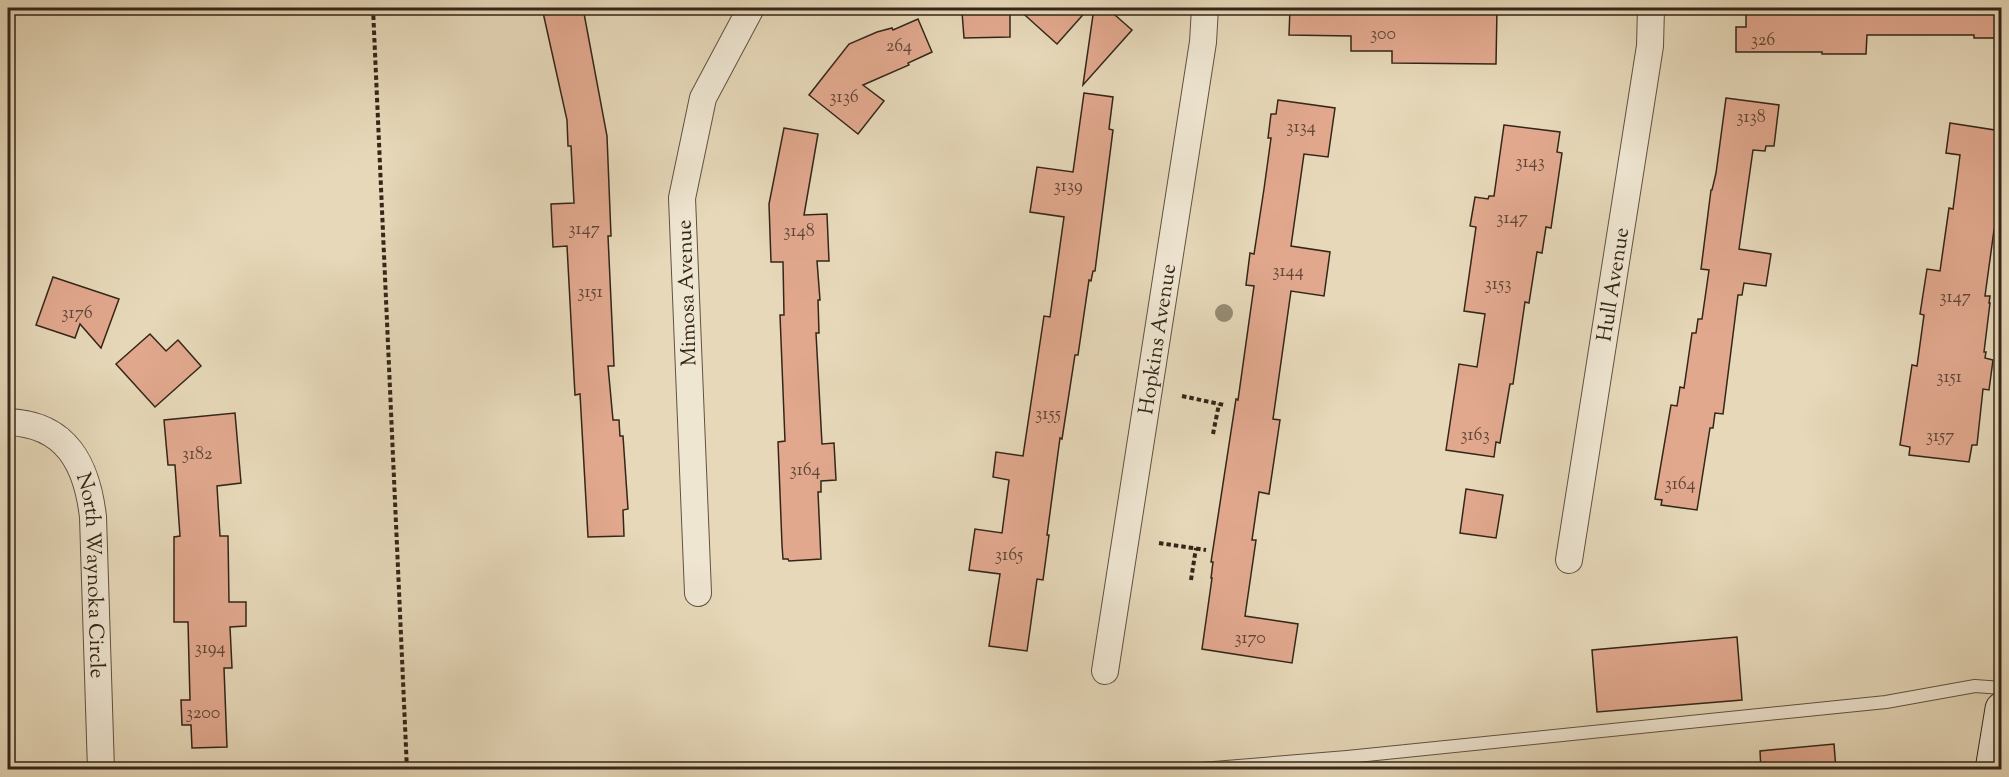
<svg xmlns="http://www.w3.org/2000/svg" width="2009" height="777" font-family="'Sorts Mill Goudy',serif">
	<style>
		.building { fill: #e1a88e; stroke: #342619; stroke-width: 1.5 }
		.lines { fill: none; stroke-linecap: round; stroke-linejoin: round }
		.lane-casing { stroke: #605241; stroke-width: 14 }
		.street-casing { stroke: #605241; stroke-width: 28 }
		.secondary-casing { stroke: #342619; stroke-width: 35 }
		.path { stroke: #342619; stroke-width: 4; stroke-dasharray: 4.5 3; stroke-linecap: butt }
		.lane { stroke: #efe6d2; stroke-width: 12 }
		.street { stroke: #efe6d2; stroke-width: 26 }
		.secondary { stroke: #efe6d2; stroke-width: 33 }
		.tree { fill: #968b72 }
		.labels { text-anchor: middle; stroke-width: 6; stroke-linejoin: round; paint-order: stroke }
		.number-label { font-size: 18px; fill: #5f4636 }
		.street-label { font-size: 21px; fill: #342619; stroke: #efe6d2 }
	</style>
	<rect width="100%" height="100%" fill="#e6d8b9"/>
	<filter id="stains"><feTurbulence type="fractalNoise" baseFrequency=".00333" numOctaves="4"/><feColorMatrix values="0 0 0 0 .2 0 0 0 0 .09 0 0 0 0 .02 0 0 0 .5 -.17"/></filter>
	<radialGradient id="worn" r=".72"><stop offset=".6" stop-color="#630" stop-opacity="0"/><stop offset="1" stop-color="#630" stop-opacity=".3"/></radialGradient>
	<g class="building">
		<polygon points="542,8 583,8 607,136 611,236 608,236 614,366 608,366 613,420 619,420 620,436 623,436 628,509 623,510 624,536 588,537 580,394 575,395 567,246 553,247 551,204 574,203 571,146 568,146 567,120"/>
		<polygon points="964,8 1010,8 1010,37 964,38 962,12 965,12"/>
		<polygon points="1017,8 1089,8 1057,44"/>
		<polygon points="1094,8 1107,8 1132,30 1083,85"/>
		<polygon points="1290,8 1497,8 1496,64 1392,63 1392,51 1351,51 1351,36 1289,35"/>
		<polygon points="1746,8 2001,8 2001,38 1974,38 1974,35 1867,35 1866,54 1822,54 1822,52 1736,52 1736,27 1746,27"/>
		<polygon points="918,19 932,52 908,63 909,65 863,85 884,101 858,134 809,95 849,44 877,32 892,28 893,30"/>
		<polygon points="1084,93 1113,97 1109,129 1113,130 1095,271 1093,271 1091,281 1089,280 1078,355 1075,355 1062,439 1060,438 1047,535 1049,535 1043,580 1037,579 1027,651 989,646 1000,574 969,570 975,529 1002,533 1009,480 993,477 996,452 1023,456 1044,316 1050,317 1064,217 1030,212 1037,167 1073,172"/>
		<polygon points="1726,98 1779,105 1774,146 1766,146 1765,151 1753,150 1739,249 1771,254 1766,286 1744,283 1742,295 1738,295 1723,414 1715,413 1713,428 1710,428 1697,510 1661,505 1662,500 1655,499 1671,405 1677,406 1680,387 1684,388 1692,333 1696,333 1698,319 1702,319 1709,270 1701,269 1711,190 1712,190 1716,173"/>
		<polygon points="1278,100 1335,108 1328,157 1304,154 1291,246 1330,252 1324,296 1291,291 1273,419 1280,420 1269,494 1259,492 1252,540 1256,540 1245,616 1298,624 1292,663 1202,649 1212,578 1211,578 1213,562 1211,562 1236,399 1238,400 1254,286 1246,285 1250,253 1254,254 1264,189 1271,138 1268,138 1271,114 1276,114"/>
		<polygon points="1950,123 2001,131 2001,217 2000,231 1994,230 1985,296 1990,296 1989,303 1990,303 1984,352 1986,352 1985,358 1993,360 1989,390 1983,389 1977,445 1972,445 1969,462 1909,455 1910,447 1900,445 1912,365 1917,366 1924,315 1920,314 1927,269 1940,271 1949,208 1953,209 1960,155 1946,153"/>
		<polygon points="1504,125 1560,132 1557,152 1562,153 1551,228 1546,227 1542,253 1537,252 1529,303 1525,302 1513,384 1510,384 1500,443 1496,442 1494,457 1446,450 1459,364 1477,367 1485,314 1464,311 1476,227 1470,226 1475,197 1488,199 1489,196 1494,196"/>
		<polygon points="784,128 818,134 804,215 827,214 829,261 817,261 820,300 818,300 819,333 816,333 822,444 834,443 836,480 821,481 821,492 818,492 821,559 789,561 788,559 783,559 782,545 778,442 785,441 780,315 784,315 783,262 771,262 769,204"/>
		<polygon points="53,277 119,299 101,348 80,324 75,338 36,325"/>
		<polygon points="150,334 166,351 178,340 201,366 155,407 116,364"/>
		<polygon points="235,413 241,483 217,486 220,536 228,536 229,602 246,602 246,626 230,627 232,668 224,668 227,747 192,748 191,725 182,725 181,700 190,700 188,622 174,622 174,537 180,536 175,465 168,465 164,420"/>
		<polygon points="1466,489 1503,495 1496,538 1460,533"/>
		<polygon points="1737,637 1742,700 1597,712 1592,650"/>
		<polygon points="1834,744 1836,770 1761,770 1760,751"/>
	</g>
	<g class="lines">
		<defs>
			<polyline id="lane" points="1189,770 1347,757 1886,702 1975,686 2002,688"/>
			<g id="street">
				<path id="s1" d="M8 422C67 424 87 465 93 517L101 770"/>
				<path id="s2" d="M1569 560 1650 46 1651 8"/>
				<polyline points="698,593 682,198 703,98 751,8"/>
				<path id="s3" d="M1105 671 1203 42 1205 8"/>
			</g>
			<polyline id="secondary" points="1992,770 2002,709"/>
		</defs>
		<use href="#lane" class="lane-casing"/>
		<use href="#street" class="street-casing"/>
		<use href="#secondary" class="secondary-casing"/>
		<g class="path">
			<polyline points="373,8 407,770"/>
			<polyline points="1182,396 1224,405"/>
			<polyline points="1213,434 1219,404"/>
			<polyline points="1159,543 1206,550"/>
			<polyline points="1191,580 1196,548"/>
		</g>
		<use href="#lane" class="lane"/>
		<use href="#street" class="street"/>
		<use href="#secondary" class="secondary"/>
	</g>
	<circle class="tree" cx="1224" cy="313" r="9"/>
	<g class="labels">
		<g class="number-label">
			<text x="1383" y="39">300</text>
			<text x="1763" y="45">326</text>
			<text x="899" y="51">264</text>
			<text x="844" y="102">3136</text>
			<text x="1751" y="122">3138</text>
			<text x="1301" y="132">3134</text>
			<text x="1530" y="167">3143</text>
			<text x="1068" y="191">3139</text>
			<text x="1512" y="223">3147</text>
			<text x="584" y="234">3147</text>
			<text x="799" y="236">3148</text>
			<text x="1288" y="276">3144</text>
			<text x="1498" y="289">3153</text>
			<text x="590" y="297">3151</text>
			<text x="1955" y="302">3147</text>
			<text x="77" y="318">3176</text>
			<text x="1949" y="382">3151</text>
			<text x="1048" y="419">3155</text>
			<text x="1475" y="440">3163</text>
			<text x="1940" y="441">3157</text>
			<text x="197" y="459">3182</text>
			<text x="805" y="475">3164</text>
			<text x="1680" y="489">3164</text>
			<text x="1009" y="560">3165</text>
			<text x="1250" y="643">3170</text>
			<text x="210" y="653">3194</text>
			<text x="203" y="718">3200</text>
		</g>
		<g class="street-label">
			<text dy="7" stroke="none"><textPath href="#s2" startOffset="279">Hull Avenue</textPath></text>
			<text transform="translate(686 293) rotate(-92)" y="7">Mimosa Avenue</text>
			<text dy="7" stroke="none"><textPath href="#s3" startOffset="336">Hopkins Avenue</textPath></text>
			<text dy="7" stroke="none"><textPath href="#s1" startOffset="200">North Waynoka Circle</textPath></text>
		</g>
	</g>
	<rect width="2009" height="777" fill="none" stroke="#e6d8b9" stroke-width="30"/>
	<rect x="9" y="9" width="1991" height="759" fill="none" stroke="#342619" stroke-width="3"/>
	<rect x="15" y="15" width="1979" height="747" fill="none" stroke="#342619" stroke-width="1.5"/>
	<rect width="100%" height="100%" filter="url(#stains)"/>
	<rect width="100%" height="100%" fill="url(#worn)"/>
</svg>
